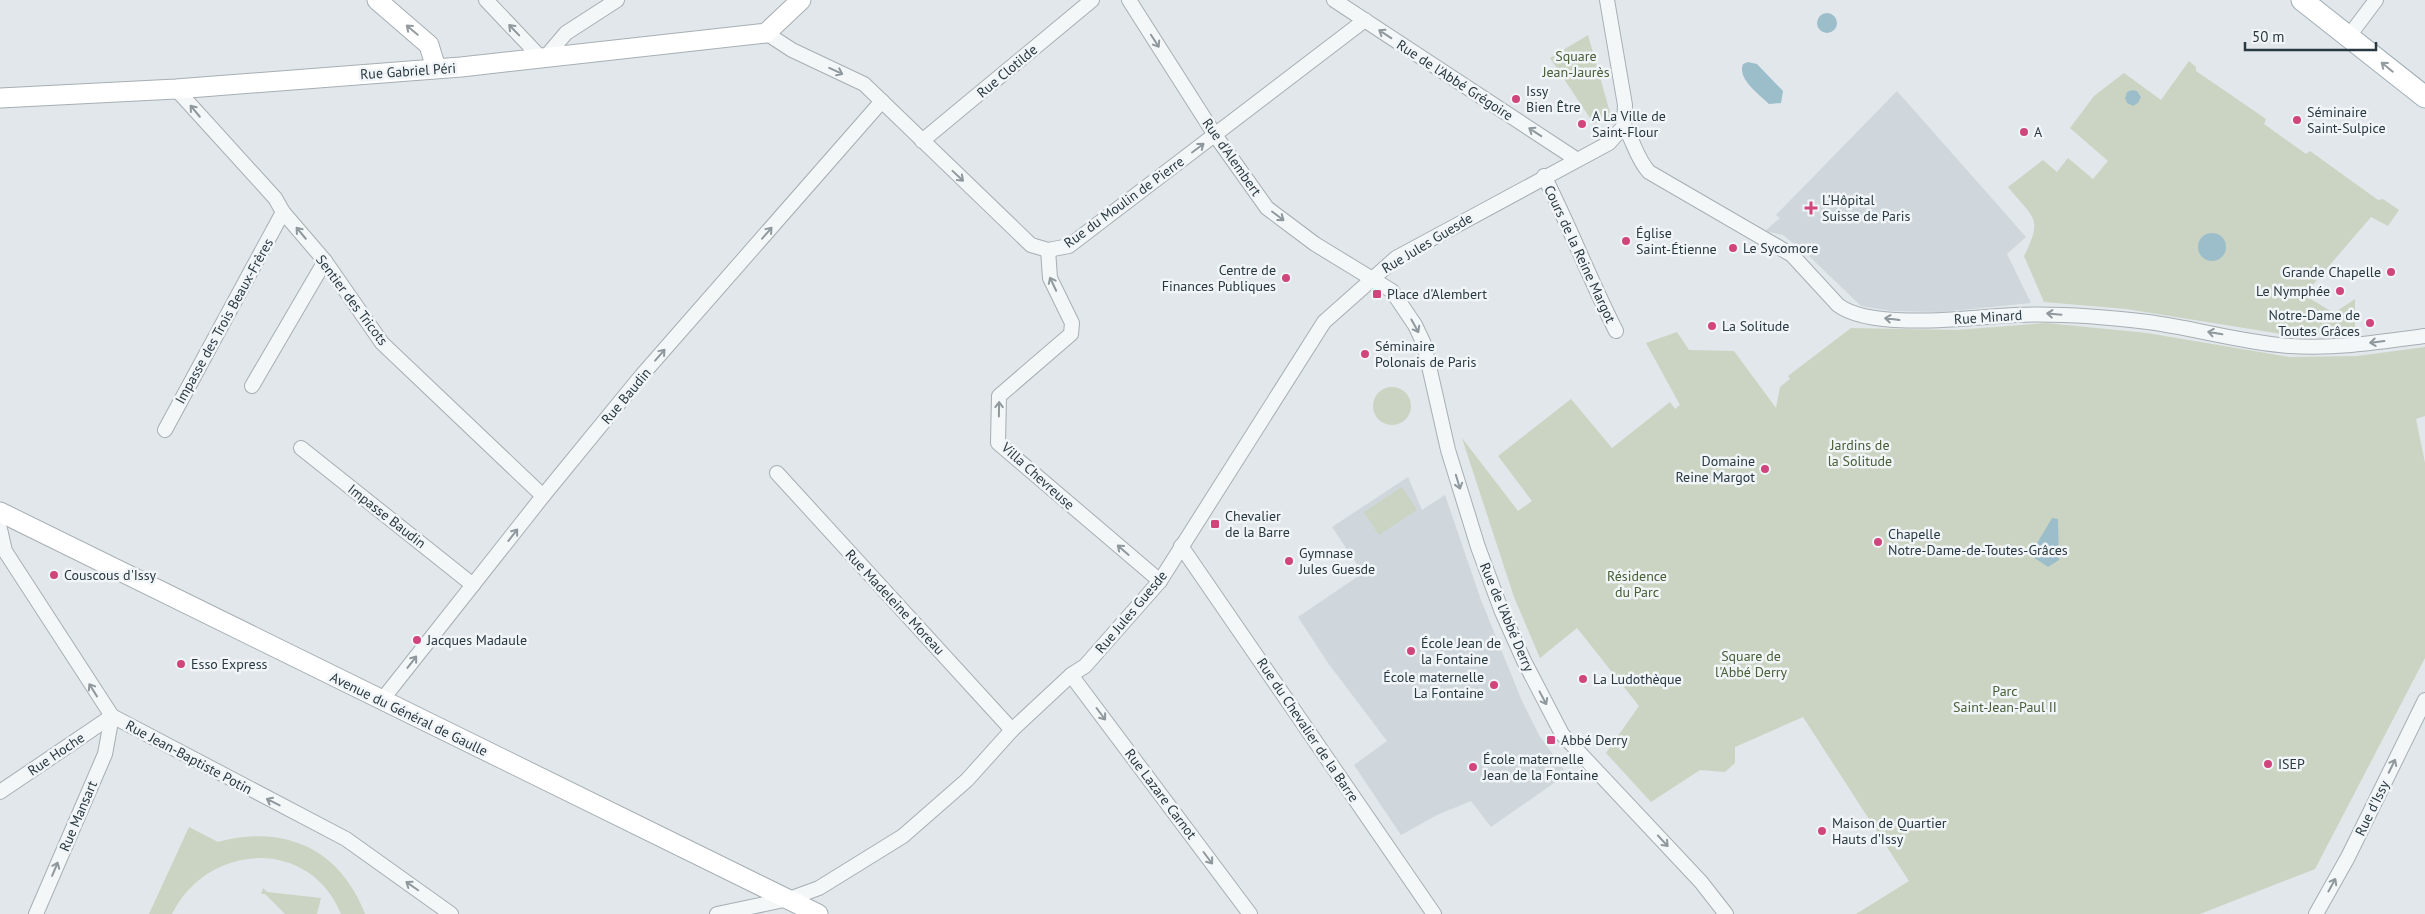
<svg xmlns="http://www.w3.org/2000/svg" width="2425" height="914" font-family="'PT Sans',sans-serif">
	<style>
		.built { fill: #cfd7dc }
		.green { fill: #cbd4c2 }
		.water { fill: #9cbecb }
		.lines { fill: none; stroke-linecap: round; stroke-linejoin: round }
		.street-casing { stroke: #a6afb4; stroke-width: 16 }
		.secondary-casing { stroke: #a6afb4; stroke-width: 21 }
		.primary-casing { stroke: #a0afb6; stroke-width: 23 }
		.street { stroke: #f4f7f8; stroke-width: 14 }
		.secondary { stroke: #fff; stroke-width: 19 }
		.primary { stroke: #fff; stroke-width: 21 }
		.oneway { stroke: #949ca0 }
		.oneway2 { stroke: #8e989d }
		.poi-dot { fill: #d1457d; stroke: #f1f5f7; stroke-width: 2 }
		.labels { text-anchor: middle; stroke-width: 5; stroke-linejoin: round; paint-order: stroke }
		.park-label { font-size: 14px; fill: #485e36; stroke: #f1f5f7 }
		.street-label { font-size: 14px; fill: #293942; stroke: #f1f5f7 }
		.poi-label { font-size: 14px; fill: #293942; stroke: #f1f5f7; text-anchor: start }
	</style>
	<rect width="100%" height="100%" fill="#e1e7ea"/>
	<g class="built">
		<polygon points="1897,91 2026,237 2007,254 2031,303 1940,312 1892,311 1861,306 1809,256 1783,235 1765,231 1780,218 1776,215"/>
		<polygon points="1408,477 1422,510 1445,495 1481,600 1522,701 1539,735 1567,774 1491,827 1471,801 1437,815 1401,835 1354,765 1387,741 1328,663 1298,617 1363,573 1332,527"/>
	</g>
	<g class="green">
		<polygon points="1588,35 1611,116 1594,124 1550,58"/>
		<path d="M2189 61 2196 67V71L2266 119 2264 124 2306 154 2310 151 2378 200 2383 199 2399 210 2388 226 2371 217 2304 295 2334 313 2355 299V334L2288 335 2126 309 2044 302 2024 256C2044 217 2033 218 2008 187L2043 160 2057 172 2068 158 2093 179 2108 161 2070 128 2094 96 2124 73 2161 100Z"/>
		<polygon points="2046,323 2147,333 2290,357 2357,356 2425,347 2425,416 2416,419 2425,463 2425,658 2315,869 2200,914 1856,914 1909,881 1803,717 1735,747 1735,763 1725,772 1700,770 1651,802 1606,753 1639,706 1577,628 1540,658 1514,597 1462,438 1518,511 1532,501 1498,456 1571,399 1612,448 1670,402 1675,409 1680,405 1646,343 1677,332 1689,350 1734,351 1776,408 1780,387 1790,379 1788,376 1851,328 1956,330"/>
		<circle cx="1392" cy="406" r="19"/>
		<polygon points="1402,487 1417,510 1379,535 1364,512"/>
		<path d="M189 827 218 842C285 824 340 849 365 914H341C309 836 207 843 172 914H149Z"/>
		<polygon points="263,888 267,892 321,898 317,914 285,914 265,894 261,894"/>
	</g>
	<g class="water">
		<circle cx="1827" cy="23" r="10"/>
		<path d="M1748 62 1757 64 1783 91 1781 103 1769 104C1759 94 1737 79 1743 64Z"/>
		<polygon points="2132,90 2137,91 2141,97 2138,103 2133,106 2127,103 2125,98 2127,92"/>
		<circle cx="2212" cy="247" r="14"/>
		<polygon points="2052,518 2058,519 2059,560 2048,567 2030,555"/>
	</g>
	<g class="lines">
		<defs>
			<g id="street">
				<polyline points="486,0 543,60 566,33 617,0"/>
				<polyline points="1129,0 1215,135 1267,208 1315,244 1392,291 1415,325 1424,344 1448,450 1478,547 1502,612 1524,661 1562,734 1701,882 1726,914"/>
				<polyline points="1334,0 1576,159"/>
				<polyline points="1607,0 1625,105 1624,126"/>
				<polyline points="766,33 792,50 864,84 1031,245 1048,250 1069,246 1365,20"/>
				<polyline points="2349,36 2376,0"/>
				<polyline points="176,89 275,198 283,212 325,261 382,343 543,496"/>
				<path d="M1624 126C1634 141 1636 158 1649 172L1792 255 1838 305C1869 329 1959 319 1998 316 2047 312 2099 316 2148 322 2194 328 2244 343 2290 346 2335 349 2380 342 2425 336"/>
				<polyline points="922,141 1092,0"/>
				<path d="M1544 176C1570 227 1590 280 1616 331"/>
				<polyline points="1048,250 1050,278 1072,323 1071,334 999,396 998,443 1160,581"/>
				<polyline points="252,386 325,261"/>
				<polyline points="165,430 283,212"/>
				<polyline points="301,448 473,585"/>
				<polyline points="777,473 1012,730"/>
				<polyline points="0,529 5,551 112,716 346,839 451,914"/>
				<polyline points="1181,546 1434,914"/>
				<polyline points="1071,675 1250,914"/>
				<polyline points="382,700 543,496 642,375 882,101"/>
				<polyline points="0,792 112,716"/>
				<polyline points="36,914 105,754 112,716"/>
				<polyline points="717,914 789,899 819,888 903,836 967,780 1012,730 1071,675 1085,666 1160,581 1324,322 1396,258 1609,143 1624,126"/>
				<polyline points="2316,914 2348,857 2425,700"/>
			</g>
			<g id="secondary">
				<polyline points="377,0 429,45 436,68"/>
				<polyline points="0,98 176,89 461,67 766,33 801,0"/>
				<polyline points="0,512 818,914"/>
			</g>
			<polyline id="primary" points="2302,0 2425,97"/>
		</defs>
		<use href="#street" class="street-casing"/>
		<use href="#secondary" class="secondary-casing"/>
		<use href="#primary" class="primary-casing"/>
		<use href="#street" class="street"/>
		<use href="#secondary" class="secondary"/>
		<use href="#primary" class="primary"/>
	</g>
	<defs><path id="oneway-shaft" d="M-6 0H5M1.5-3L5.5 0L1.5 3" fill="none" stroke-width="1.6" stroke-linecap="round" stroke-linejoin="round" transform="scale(1.25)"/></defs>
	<g class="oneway">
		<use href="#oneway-shaft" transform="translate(412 30) rotate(-140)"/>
		<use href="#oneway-shaft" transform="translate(2387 67) rotate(-141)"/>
	</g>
	<g class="oneway2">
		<use href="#oneway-shaft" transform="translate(514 30) rotate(-134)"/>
		<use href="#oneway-shaft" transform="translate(1385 34) rotate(-147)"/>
		<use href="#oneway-shaft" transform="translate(1155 41) rotate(57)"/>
		<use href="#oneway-shaft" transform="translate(836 71) rotate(25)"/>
		<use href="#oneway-shaft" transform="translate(195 111) rotate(-130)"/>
		<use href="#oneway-shaft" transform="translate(1535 132) rotate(-147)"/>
		<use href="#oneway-shaft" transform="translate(1198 148) rotate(-37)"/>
		<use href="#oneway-shaft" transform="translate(958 176) rotate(43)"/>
		<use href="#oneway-shaft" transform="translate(1278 216) rotate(37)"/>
		<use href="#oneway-shaft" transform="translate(301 233) rotate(-130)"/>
		<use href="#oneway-shaft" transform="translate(767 233) rotate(-49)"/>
		<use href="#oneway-shaft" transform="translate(1053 284) rotate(-115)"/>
		<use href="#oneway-shaft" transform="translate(2054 314) rotate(-175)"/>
		<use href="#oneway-shaft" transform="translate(1892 319) rotate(-173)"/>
		<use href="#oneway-shaft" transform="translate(1415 326) rotate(61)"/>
		<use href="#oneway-shaft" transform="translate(2215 333) rotate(-170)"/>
		<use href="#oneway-shaft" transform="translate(2377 342) rotate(173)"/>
		<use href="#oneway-shaft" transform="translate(660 355) rotate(-49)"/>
		<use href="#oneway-shaft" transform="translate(999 409) rotate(-89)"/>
		<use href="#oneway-shaft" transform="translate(1458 482) rotate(73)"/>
		<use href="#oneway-shaft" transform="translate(513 535) rotate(-52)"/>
		<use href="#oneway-shaft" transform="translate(1123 550) rotate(-139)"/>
		<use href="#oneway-shaft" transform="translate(412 662) rotate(-52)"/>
		<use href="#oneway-shaft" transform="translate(93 690) rotate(-122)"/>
		<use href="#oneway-shaft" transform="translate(1543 698) rotate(62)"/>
		<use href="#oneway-shaft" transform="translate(1101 714) rotate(53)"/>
		<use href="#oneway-shaft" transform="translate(2392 766) rotate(-64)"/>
		<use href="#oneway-shaft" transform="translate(273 802) rotate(-153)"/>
		<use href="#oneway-shaft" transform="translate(1663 841) rotate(47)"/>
		<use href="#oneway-shaft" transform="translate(1208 858) rotate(53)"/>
		<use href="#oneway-shaft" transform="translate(55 869) rotate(-67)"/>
		<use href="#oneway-shaft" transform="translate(2332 885) rotate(-61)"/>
		<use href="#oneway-shaft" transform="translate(412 886) rotate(-145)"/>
	</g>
	<g class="poi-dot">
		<circle cx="1516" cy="99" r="5"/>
		<circle cx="2297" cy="120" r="5"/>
		<circle cx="1582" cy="124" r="5"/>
		<circle cx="2024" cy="132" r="5"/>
		<path d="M1808.5 200.5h5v5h5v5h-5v5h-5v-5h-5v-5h5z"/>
		<circle cx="1626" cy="241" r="5"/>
		<circle cx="1733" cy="248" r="5"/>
		<circle cx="2391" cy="272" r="5"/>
		<circle cx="1286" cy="278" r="5"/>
		<circle cx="2340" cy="291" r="5"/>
		<rect x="1372" y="289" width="10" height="10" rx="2.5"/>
		<circle cx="2370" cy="323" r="5"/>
		<circle cx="1712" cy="326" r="5"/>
		<circle cx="1365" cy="354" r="5"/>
		<circle cx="1765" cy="469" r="5"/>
		<rect x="1210" y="519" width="10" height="10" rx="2.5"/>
		<circle cx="1878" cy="542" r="5"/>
		<circle cx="1289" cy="561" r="5"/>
		<circle cx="54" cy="575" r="5"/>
		<circle cx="417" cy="640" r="5"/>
		<circle cx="1411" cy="651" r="5"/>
		<circle cx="181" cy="664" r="5"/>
		<circle cx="1583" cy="679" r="5"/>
		<circle cx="1494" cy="685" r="5"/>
		<rect x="1546" y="735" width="10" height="10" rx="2.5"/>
		<circle cx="2268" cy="764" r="5"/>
		<circle cx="1473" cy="767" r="5"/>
		<circle cx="1822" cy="831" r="5"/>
	</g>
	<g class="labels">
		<g class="park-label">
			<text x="1576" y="61">Square<tspan x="1576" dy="16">Jean-Jaurès</tspan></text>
			<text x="1860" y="450">Jardins de<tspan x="1860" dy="16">la Solitude</tspan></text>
			<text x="1637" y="581">Résidence<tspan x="1637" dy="16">du Parc</tspan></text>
			<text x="1751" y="661">Square de<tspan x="1751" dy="16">l'Abbé Derry</tspan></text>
			<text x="2005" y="696">Parc<tspan x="2005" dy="16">Saint-Jean-Paul II</tspan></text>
		</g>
		<g class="street-label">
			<text transform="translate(408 71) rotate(-4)" y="5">Rue Gabriel Péri</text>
			<text transform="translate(1007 71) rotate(-40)" y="5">Rue Clotilde</text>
			<text transform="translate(1455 80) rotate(33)" y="5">Rue de l'Abbé Grégoire</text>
			<text transform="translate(1232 157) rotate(55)" y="5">Rue d'Alembert</text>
			<text transform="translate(1124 202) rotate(-36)" y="5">Rue du Moulin de Pierre</text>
			<text transform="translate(1427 243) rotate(-31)" y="5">Rue Jules Guesde</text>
			<text transform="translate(1580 254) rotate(65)" y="5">Cours de la Reine Margot</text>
			<text transform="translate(352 300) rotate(53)" y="5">Sentier des Tricots</text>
			<text transform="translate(1988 317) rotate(-4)" y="5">Rue Minard</text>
			<text transform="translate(224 321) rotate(-61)" y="5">Impasse des Trois Beaux-Frères</text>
			<text transform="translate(626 396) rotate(-50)" y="5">Rue Baudin</text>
			<text transform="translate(1038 476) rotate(42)" y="5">Villa Chevreuse</text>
			<text transform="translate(387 516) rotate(38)" y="5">Impasse Baudin</text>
			<text transform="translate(895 602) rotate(47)" y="5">Rue Madeleine Moreau</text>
			<text transform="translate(1131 612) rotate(-50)" y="5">Rue Jules Guesde</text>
			<text transform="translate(1507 617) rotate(67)" y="5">Rue de l'Abbé Derry</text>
			<text transform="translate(409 714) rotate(26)" y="5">Avenue du Général de Gaulle</text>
			<text transform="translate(1308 730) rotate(56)" y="5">Rue du Chevalier de la Barre</text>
			<text transform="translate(56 754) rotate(-34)" y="5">Rue Hoche</text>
			<text transform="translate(189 757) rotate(28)" y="5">Rue Jean-Baptiste Potin</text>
			<text transform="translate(1161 794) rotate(53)" y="5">Rue Lazare Carnot</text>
			<text transform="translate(2372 808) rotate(-64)" y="5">Rue d'Issy</text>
			<text transform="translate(78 816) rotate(-67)" y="5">Rue Mansart</text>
		</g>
		<g class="poi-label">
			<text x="1526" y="96">Issy<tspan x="1526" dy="16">Bien Être</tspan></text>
			<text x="2307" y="117">Séminaire<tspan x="2307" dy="16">Saint-Sulpice</tspan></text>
			<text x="1592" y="121">A La Ville de<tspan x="1592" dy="16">Saint-Flour</tspan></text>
			<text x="2034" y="137">A</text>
			<text x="1822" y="205">L'Hôpital<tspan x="1822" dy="16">Suisse de Paris</tspan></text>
			<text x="1636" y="238">Église<tspan x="1636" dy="16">Saint-Étienne</tspan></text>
			<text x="1743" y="253">Le Sycomore</text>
			<text x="1276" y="275" text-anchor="end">Centre de<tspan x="1276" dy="16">Finances Publiques</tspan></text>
			<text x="2381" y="277" text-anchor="end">Grande Chapelle</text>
			<text x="2330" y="296" text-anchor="end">Le Nymphée</text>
			<text x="1387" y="299">Place d'Alembert</text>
			<text x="2360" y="320" text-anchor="end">Notre-Dame de<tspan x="2360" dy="16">Toutes Grâces</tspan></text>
			<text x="1722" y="331">La Solitude</text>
			<text x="1375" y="351">Séminaire<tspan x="1375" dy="16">Polonais de Paris</tspan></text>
			<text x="1755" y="466" text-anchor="end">Domaine<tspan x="1755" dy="16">Reine Margot</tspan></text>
			<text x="1225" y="521">Chevalier<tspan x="1225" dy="16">de la Barre</tspan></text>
			<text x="1888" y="539">Chapelle<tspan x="1888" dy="16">Notre-Dame-de-Toutes-Grâces</tspan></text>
			<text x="1299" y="558">Gymnase<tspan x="1299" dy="16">Jules Guesde</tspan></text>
			<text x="64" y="580">Couscous d'Issy</text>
			<text x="427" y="645">Jacques Madaule</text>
			<text x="1421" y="648">École Jean de<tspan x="1421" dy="16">la Fontaine</tspan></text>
			<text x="191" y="669">Esso Express</text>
			<text x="1484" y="682" text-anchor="end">École maternelle<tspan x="1484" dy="16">La Fontaine</tspan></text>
			<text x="1593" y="684">La Ludothèque</text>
			<text x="1561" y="745">Abbé Derry</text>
			<text x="1483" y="764">École maternelle<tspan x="1483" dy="16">Jean de la Fontaine</tspan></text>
			<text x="2278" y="769">ISEP</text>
			<text x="1832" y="828">Maison de Quartier<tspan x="1832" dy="16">Hauts d'Issy</tspan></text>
		</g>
	</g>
	<path d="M2245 42v8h131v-8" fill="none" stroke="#293942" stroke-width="2.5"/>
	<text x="2252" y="42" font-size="15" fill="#293942" stroke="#f1f5f7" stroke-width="4" paint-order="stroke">50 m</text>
</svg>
